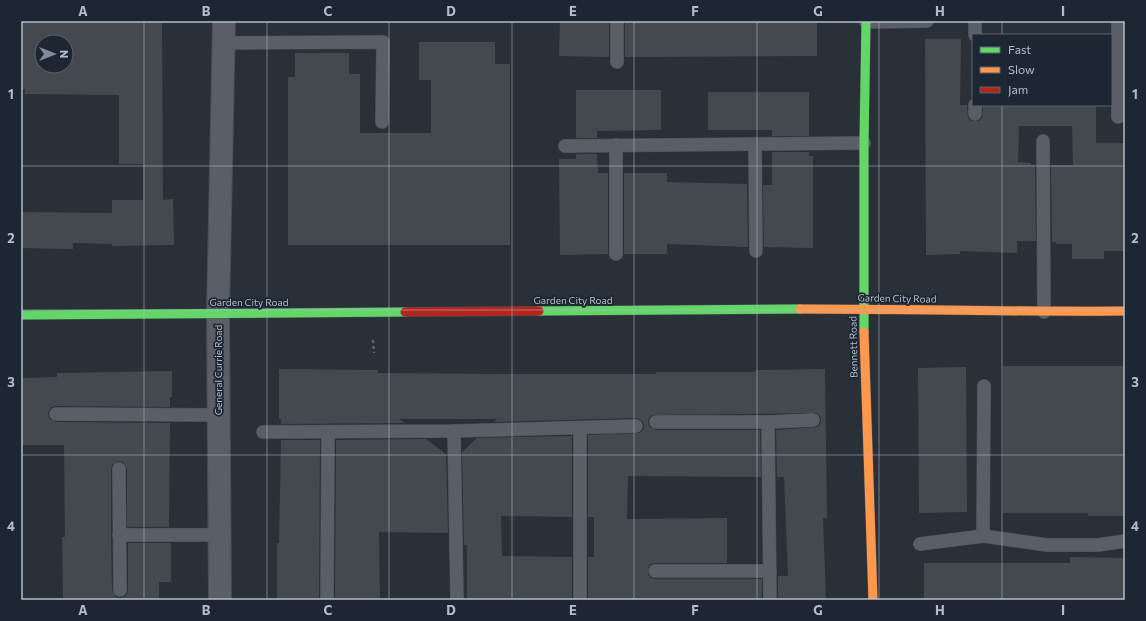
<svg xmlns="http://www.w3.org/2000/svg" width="1146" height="621" font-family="Commissioner,sans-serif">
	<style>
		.building { fill: #444950; fill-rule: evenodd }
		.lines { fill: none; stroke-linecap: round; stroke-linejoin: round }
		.lane-casing { stroke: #484c53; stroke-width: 14 }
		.street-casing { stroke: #484c53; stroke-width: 24 }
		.fast-casing { stroke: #484c53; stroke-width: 10 }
		.slow-casing { stroke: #484c53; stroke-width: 10 }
		.jam-casing { stroke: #484c53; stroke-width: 10 }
		.path { stroke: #5d636a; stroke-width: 2.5; stroke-dasharray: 3 3; stroke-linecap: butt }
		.lane { stroke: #5a5e66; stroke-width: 13 }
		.street { stroke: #5a5e66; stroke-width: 22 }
		.fast { stroke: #63d668; stroke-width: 9 }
		.slow { stroke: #ff974d; stroke-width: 9 }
		.jam { stroke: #b3261e; stroke-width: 9 }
		.grid { fill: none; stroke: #b4bcc9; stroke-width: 1; stroke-opacity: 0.55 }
		.labels { text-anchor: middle; stroke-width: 3.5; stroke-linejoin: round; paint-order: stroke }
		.street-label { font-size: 10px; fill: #b4bcc9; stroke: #1d2633 }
		.neatline { fill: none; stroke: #b4bcc9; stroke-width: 1.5 }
		.grid-label { font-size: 13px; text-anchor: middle; font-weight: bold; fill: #b4bcc9 }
	</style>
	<rect width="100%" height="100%" fill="#2a3038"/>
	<g class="building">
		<path d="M21 21H162L163 200 173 199 174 245 112 246V244L73 243V249L21 248V212L112 213V200H143V164H119V95L25 94V89H21ZM42 42H66V66H42Z"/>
		<polygon points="560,21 609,21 609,57 559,56"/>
		<polygon points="625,21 817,21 817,56 625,57"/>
		<polygon points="925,39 961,39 960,105 967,105 968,118 971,121 979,121 982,118 983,105 1096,105 1096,143 1125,143 1125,251 1104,251 1104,259 1072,259 1072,244 1056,244 1056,242 1052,242 1051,165 1073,165 1072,126 1019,126 1018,162 1031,163 1031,165 1035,165 1036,241 1017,241 1017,253 960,251 960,254 926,255"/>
		<polygon points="419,42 495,42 495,64 510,64 510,245 288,245 288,77 295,77 295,53 349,53 349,74 360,74 360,133 431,133 431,80 419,80"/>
		<polygon points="576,90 661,90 661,130 597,131 597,138 576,138"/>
		<polygon points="708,92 809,92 809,136 772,136 772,130 708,130"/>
		<polygon points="772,152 809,152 809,156 813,156 813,248 764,247 763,185 772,185"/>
		<polygon points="576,154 597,154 598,173 608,173 608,254 560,255 559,159 576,159"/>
		<polygon points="624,173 667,173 667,182 747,184 748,247 667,244 667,254 624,254"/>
		<polygon points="1003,366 1125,366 1125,516 1088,516 1088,513 1003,513"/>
		<polygon points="966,367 967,512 919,513 918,368"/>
		<polygon points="279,369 378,370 378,373 498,374 656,374 656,372 755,372 756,370 825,369 827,518 823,518 826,600 778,600 778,576 788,576 784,477 777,477 776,430 817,427 820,424 821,420 820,416 816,413 652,415 649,418 648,422 649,426 656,430 760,430 761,477 628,476 627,519 727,518 727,563 655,563 651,564 648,567 648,575 651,578 655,579 762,579 762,600 588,600 588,557 594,557 594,517 588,517 588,435 640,433 643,430 644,426 643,422 640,419 636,418 494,422 497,419 399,419 405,423 281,424 281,419 279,419"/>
		<polygon points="172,371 172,397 170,397 170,407 56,406 52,407 49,410 48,414 49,418 56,422 170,423 169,527 127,527 127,469 123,462 119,461 112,465 111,469 111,535 112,590 116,597 120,598 124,597 127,594 128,590 128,543 171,543 171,582 159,582 159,600 63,600 62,537 65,537 64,445 21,445 21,378 57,377 57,373"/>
		<polygon points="572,436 572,517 501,516 502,556 572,557 572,600 467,600 467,545 464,545 462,452 477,438"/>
		<polygon points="426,439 446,454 448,533 379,532 380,600 335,600 336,440"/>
		<polygon points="281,440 320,440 319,600 277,600 277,543 279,543"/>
		<polygon points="1070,557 1125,558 1125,600 924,600 924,563 1070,563"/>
	</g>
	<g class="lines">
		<defs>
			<g id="lane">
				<polyline points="617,21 617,62"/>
				<polyline points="975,21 975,35"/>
				<polyline points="1118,21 1118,117"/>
				<polyline points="866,22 927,21"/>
				<polyline points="224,43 383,42 382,122"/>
				<polyline points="975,105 975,114"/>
				<polyline points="1043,141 1044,312"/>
				<polyline points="755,144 756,251"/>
				<polyline points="616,145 616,254"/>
				<polyline points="565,146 864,143"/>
				<polyline points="56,414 218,415"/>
				<polyline points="656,422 768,422 813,420"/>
				<polyline points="768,422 770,600"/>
				<polyline points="580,428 580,600"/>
				<polyline points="454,431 457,600"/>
				<polyline points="263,432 454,431 636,426"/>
				<polyline points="119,469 120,590"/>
				<polyline points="119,535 219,535"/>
				<polyline points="983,536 984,386"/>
				<polyline points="920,544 983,536 1047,545 1098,545 1125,541"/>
				<polyline points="655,571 770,571"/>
				<polyline points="327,600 328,432"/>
			</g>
			<polyline id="street" points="220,600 218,313 224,21"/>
			<g id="fast">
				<polyline points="539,311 800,309"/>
				<polyline points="21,315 405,312"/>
				<polyline points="864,332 864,143 866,21"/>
			</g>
			<g id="slow">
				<path d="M800 309C909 309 1017 312 1125 311"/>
				<polyline points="864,332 873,600"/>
			</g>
			<polyline id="jam" points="405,312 539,311"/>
		</defs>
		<use href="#lane" class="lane-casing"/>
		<use href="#street" class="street-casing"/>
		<use href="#fast" class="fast-casing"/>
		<use href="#slow" class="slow-casing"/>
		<use href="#jam" class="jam-casing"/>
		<polyline class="path" points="373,340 374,353"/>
		<use href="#lane" class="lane"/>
		<use href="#street" class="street"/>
		<use href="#fast" class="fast"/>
		<use href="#slow" class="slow"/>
		<use href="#jam" class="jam"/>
	</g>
	<path class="grid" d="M144 21V600M267 21V600M389 21V600M512 21V600M634 21V600M757 21V600M879 21V600M1002 21V35M1002 105V600M21 166H1125M21 310H1125M21 455H1125"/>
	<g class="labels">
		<g class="street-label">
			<text transform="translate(897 298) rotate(1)" y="4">Garden City Road</text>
			<text x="573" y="304">Garden City Road</text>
			<text x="249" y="306">Garden City Road</text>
			<text transform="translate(853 347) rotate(-91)" y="4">Bennett Road</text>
			<text transform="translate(218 370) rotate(-90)" y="4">General Currie Road</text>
		</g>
	</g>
	<rect width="1146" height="621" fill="none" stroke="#1d2633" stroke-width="44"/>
	<rect x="972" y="34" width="140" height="72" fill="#1d2633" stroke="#59626f"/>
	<rect x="980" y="47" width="20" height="6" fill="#63d668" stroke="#59626f"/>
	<text x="1008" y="54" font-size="12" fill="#b4bcc9">Fast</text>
	<rect x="980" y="67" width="20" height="6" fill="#ff974d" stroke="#59626f"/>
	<text x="1008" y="74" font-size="12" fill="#b4bcc9">Slow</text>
	<rect x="980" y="87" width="20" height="6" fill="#b3261e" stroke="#59626f"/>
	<text x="1008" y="94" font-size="12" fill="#b4bcc9">Jam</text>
	<g transform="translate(54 54) rotate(90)"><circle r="19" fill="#1d2633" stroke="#59626f"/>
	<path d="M0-3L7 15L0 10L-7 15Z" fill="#848b96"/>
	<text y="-6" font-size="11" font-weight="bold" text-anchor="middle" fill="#b4bcc9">N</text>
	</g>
	<rect x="22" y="22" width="1102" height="577" class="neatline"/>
	<g class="grid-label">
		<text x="83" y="16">A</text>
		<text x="206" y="16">B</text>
		<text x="328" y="16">C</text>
		<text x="451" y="16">D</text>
		<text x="573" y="16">E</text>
		<text x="695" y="16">F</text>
		<text x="818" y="16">G</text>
		<text x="940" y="16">H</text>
		<text x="1063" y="16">I</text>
		<text x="11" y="99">1</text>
		<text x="1135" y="99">1</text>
		<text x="11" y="243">2</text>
		<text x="1135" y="243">2</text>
		<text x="11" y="387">3</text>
		<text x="1135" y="387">3</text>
		<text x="11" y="531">4</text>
		<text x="1135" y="531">4</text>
		<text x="83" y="615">A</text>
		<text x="206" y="615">B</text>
		<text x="328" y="615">C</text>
		<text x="451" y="615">D</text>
		<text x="573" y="615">E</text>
		<text x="695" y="615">F</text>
		<text x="818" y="615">G</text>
		<text x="940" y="615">H</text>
		<text x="1063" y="615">I</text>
	</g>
</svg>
